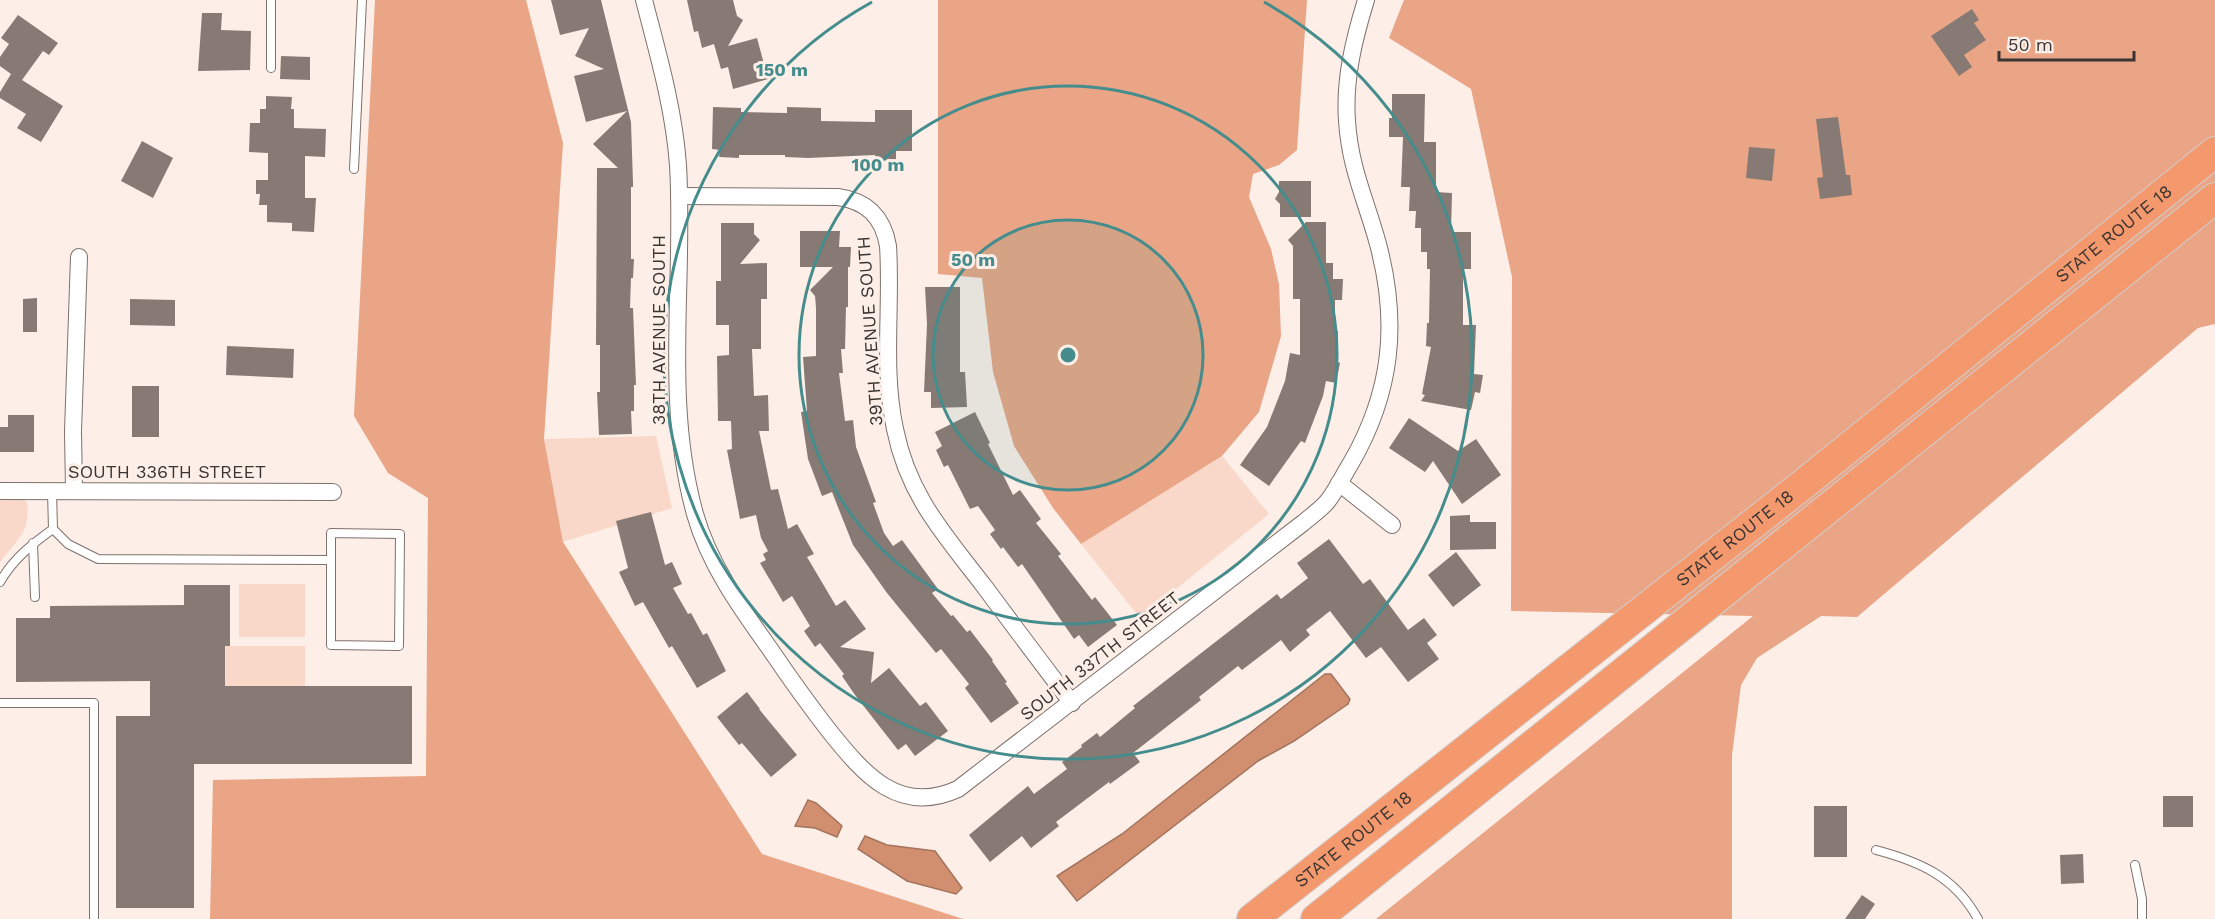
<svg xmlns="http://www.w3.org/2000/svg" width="2215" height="919" font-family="'Work Sans',sans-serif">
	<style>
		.green { fill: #f9d8c9 }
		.forest { fill: #e9a585 }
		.water { fill: #d28f70; stroke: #a4745d; stroke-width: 1.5 }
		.building { fill: #877a74 }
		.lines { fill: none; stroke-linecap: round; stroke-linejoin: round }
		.service-casing { stroke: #7e716c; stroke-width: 10 }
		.minor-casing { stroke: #7e716c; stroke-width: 18 }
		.motorway-casing { stroke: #d0cfce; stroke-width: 32 }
		.service { stroke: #fff; stroke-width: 8 }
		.minor { stroke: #fff; stroke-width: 16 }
		.motorway { stroke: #f4986d; stroke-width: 30 }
		.ring { fill: none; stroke: #458d8d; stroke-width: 3 }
		.labels { text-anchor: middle; stroke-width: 6; stroke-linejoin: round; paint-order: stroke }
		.street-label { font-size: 18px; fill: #3a3532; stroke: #fdeee8 }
		.centre { fill: #458d8d; stroke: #fdeee8; stroke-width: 3 }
		.ring-label { font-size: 18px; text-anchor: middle; font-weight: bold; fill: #458d8d; stroke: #fdeee8; stroke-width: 6; stroke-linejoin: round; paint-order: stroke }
	</style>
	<rect width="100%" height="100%" fill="#fdeee8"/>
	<g class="green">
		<polygon points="656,436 672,508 563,542 544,439"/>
		<polygon points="1222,456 1269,514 1140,618 1081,544"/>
		<path d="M0 495 20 497 27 502C31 531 17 540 0 562Z"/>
		<rect x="239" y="584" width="66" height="53"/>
		<rect x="225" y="646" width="80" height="40"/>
	</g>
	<g class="forest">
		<polygon points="375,0 526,0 563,143 544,439 563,542 762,854 963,919 210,919 213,780 426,776 428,498 388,473 354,416"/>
		<polygon points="938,0 1307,0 1297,150 1279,165 1253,174 1249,197 1271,249 1279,284 1281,336 1259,412 1222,456 1081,544 1053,508 1014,446 993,372 982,278 938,274"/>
		<polygon points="1404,0 2215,0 2215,324 2198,328 1857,617 1821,616 1757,658 1741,685 1732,755 1732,919 1376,919 1753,616 1511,611 1512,277 1471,89 1389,38"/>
	</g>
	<g class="water">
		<polygon points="1325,674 1331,674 1350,699 1348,704 1294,741 1258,761 1077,901 1057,876 1122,834"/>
		<polygon points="808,800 816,803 842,826 837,837 815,828 795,826"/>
		<polygon points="865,836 887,845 935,851 962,888 956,894 907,881 858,849"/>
	</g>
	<g class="building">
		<polygon points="551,0 601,0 631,122 633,183 633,187 631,187 631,259 634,259 633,278 631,278 630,308 633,308 636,385 634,385 634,411 631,411 632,434 599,435 597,392 600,392 600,345 596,345 597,168 618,168 593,144 627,111 586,122 574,76 604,69 575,56 589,28 560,35"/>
		<polygon points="687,0 733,0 737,16 743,20 728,46 757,38 768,79 733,89 728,67 721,69 714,44 702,48 698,31 694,32"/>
		<polygon points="1972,9 1979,20 1974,23 1986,40 1964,55 1972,67 1959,76 1931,36"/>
		<polygon points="202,13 222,13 221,30 251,31 250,70 198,71"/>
		<polygon points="18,15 58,43 49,55 43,51 22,80 63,106 41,142 17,128 26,114 0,98 0,92 11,74 0,66 0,57 9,44 1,38"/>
		<polygon points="281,56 310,57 310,80 280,79"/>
		<polygon points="1392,94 1425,94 1424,142 1436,142 1436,192 1452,193 1451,232 1471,232 1471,269 1463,269 1463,325 1476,325 1474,374 1483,375 1480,393 1475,392 1471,410 1421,401 1425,395 1422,394 1431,347 1426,346 1427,323 1429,323 1430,269 1427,269 1427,252 1421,252 1421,228 1415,228 1416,211 1409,211 1410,187 1401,187 1403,137 1389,137 1389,118 1392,118"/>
		<polygon points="266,96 292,97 291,109 294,109 294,128 326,129 325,157 305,156 305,198 316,198 314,232 292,231 292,223 267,222 267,205 259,205 260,194 256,194 256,180 268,180 268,153 249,152 250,123 260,123 260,109 266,109"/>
		<polygon points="713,107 741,108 741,112 787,113 787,107 821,108 821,121 875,122 875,110 912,110 912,151 896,151 896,161 875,160 875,155 808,158 785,157 785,155 739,155 739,158 719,157 720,150 712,149"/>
		<polygon points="1838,117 1846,175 1850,175 1852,195 1820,199 1817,178 1823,177 1816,119"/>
		<polygon points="142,141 173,158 153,198 121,181"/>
		<polygon points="1749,147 1775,149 1772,181 1746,178"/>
		<polygon points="1279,181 1311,181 1311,217 1280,217 1280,204 1275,199 1279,192"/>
		<polygon points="1306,222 1326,222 1326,263 1333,263 1333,279 1343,279 1342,300 1335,300 1335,331 1338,331 1338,362 1340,363 1336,383 1326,381 1323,396 1305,443 1301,441 1269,486 1240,465 1267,427 1285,381 1290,353 1300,355 1300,299 1293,299 1293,246 1288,240"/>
		<polygon points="721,223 754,223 754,234 760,240 740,264 767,263 767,299 761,299 761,349 752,349 754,396 768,395 769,431 759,431 771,490 778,489 788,529 797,524 814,554 807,557 836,606 845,600 866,629 840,647 874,652 871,683 889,668 920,706 926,702 948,731 915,756 906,744 898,750 855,695 842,676 844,674 820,643 815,647 804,631 810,626 792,596 783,602 760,563 766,560 763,554 768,551 761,538 756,515 740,519 727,450 732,449 731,421 718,421 717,356 729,355 729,325 716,325 716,281 721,281"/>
		<polygon points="800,231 840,231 839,247 851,247 850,267 848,267 848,307 846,307 845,349 841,349 843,373 839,373 845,421 853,420 856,447 876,502 873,503 884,533 893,546 902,540 938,589 932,593 951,616 953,615 967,632 970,630 993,660 992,661 1007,682 1005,683 1019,703 991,723 965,688 969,684 941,649 936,653 887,593 853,545 832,492 822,496 808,459 801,412 807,411 803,357 816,356 816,308 815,296 810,290 833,267 800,267"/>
		<polygon points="925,287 960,287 960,372 965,372 967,407 931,408 931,392 924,392 927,324"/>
		<polygon points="37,298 37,332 23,332 23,299"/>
		<polygon points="130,299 175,300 175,326 130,325"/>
		<polygon points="227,346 294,349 293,378 226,375"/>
		<rect x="132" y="386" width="27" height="51"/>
		<polygon points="975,412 990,443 988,444 1013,495 1020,490 1041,519 1036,523 1061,554 1058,556 1092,600 1095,597 1117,625 1088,647 1079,635 1074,639 1022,564 1018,567 1003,547 1001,549 990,534 995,530 978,506 970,509 948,465 944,467 936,450 942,446 935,432"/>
		<polygon points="8,415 34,415 34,452 0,452 0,427 8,427"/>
		<polygon points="1409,418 1458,451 1476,439 1501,475 1462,504 1433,461 1425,472 1389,448"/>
		<polygon points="651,512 665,565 672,562 682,584 673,588 688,614 691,613 703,635 707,633 726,671 697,688 672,646 669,648 643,602 635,606 619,572 628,568 616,521"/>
		<polygon points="1470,515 1470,522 1496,522 1496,549 1450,550 1450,516"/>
		<polygon points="1329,539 1363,584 1370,579 1408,630 1424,618 1437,635 1427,643 1439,659 1408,682 1381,647 1366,658 1330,611 1306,630 1310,635 1290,652 1281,640 1242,670 1238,666 1199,697 1201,700 1133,753 1140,762 1110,784 1109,782 1056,822 1059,826 1031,848 1022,836 990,862 969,835 1028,786 1034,794 1067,769 1062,762 1082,747 1081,745 1097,733 1100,737 1135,708 1133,706 1277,594 1281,599 1308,578 1297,563"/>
		<polygon points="1456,552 1481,585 1453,607 1428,575"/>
		<polygon points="184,585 230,585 230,646 225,646 225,686 412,686 412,764 194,764 194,908 116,908 116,716 150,716 150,681 16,682 16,618 50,618 50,606 184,605"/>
		<polygon points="747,692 760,709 759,709 797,755 771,777 742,743 739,745 717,717"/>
		<rect x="2163" y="796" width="30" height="31"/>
		<rect x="1814" y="806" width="33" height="51"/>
		<polygon points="2083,854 2084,883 2061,884 2060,855"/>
		<polygon points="1862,895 1875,904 1865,919 1845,919"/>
	</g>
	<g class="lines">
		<defs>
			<g id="service">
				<polyline points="271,68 271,0"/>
				<polyline points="354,169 362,0"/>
				<polyline points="53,529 68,544 98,559 331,560 331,533 400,534 399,646 331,645 331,560"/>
				<polyline points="33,543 35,597"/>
				<path d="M0 582C13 559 32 544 53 529L52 491"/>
				<polyline points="0,703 94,703 94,919"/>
				<path d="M1876 850C1921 862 1955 877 1978 919"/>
				<polyline points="2135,865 2142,899 2142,919"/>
			</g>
			<g id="minor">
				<path d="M644 0C658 54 674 109 678 165 685 282 663 399 695 514 709 564 740 607 770 649 789 677 809 705 830 732 864 774 899 816 958 789L1303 523C1311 516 1320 510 1327 502 1336 491 1343 476 1351 463 1392 392 1399 323 1378 244 1366 200 1350 168 1347 121 1344 79 1354 39 1366 0"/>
				<path d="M679 196 838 197C867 201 883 217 888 246 892 306 882 369 895 429 908 495 944 534 984 586 1013 625 1042 664 1072 703"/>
				<polyline points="1339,483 1392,525"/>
				<polyline points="0,491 333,492"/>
				<polyline points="74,491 73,431 79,257"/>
			</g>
			<g id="motorway">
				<path id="s1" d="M1252 919 1801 486 2215 152"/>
				<polyline points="1316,919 2215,198"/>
			</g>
		</defs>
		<use href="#service" class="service-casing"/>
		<use href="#minor" class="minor-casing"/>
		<use href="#motorway" class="motorway-casing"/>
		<use href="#service" class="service"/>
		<use href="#minor" class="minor"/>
		<use href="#motorway" class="motorway"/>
	</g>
	<circle cx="1068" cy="355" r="135" fill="#458d8d" fill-opacity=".12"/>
	<g class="ring">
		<circle cx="1068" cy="355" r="135"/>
		<circle cx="1068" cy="355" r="269"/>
		<path d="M1264 2A404 404 0 1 1 872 2"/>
	</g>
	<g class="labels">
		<g class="street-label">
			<text dy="6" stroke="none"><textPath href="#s1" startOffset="1101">STATE ROUTE 18</textPath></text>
			<text transform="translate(659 330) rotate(-90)" y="6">38TH AVENUE SOUTH</text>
			<text transform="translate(870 331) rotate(-94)" y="6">39TH AVENUE SOUTH</text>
			<text x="167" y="478">SOUTH 336TH STREET</text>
			<text dy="6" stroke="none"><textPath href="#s1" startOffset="615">STATE ROUTE 18</textPath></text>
			<text transform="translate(1100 656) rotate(-38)" y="6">SOUTH 337TH STREET</text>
			<text dy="6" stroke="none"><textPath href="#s1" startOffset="129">STATE ROUTE 18</textPath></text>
		</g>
	</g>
	<circle cx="1068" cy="355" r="9" class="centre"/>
	<g class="ring-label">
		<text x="782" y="76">150 m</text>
		<text x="878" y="171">100 m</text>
		<text x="973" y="266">50 m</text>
	</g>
	<path d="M1999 51v9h135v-9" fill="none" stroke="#3a3532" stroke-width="3"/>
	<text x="2008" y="51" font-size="18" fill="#3a3532" stroke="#fdeee8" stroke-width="4.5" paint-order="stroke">50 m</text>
</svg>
